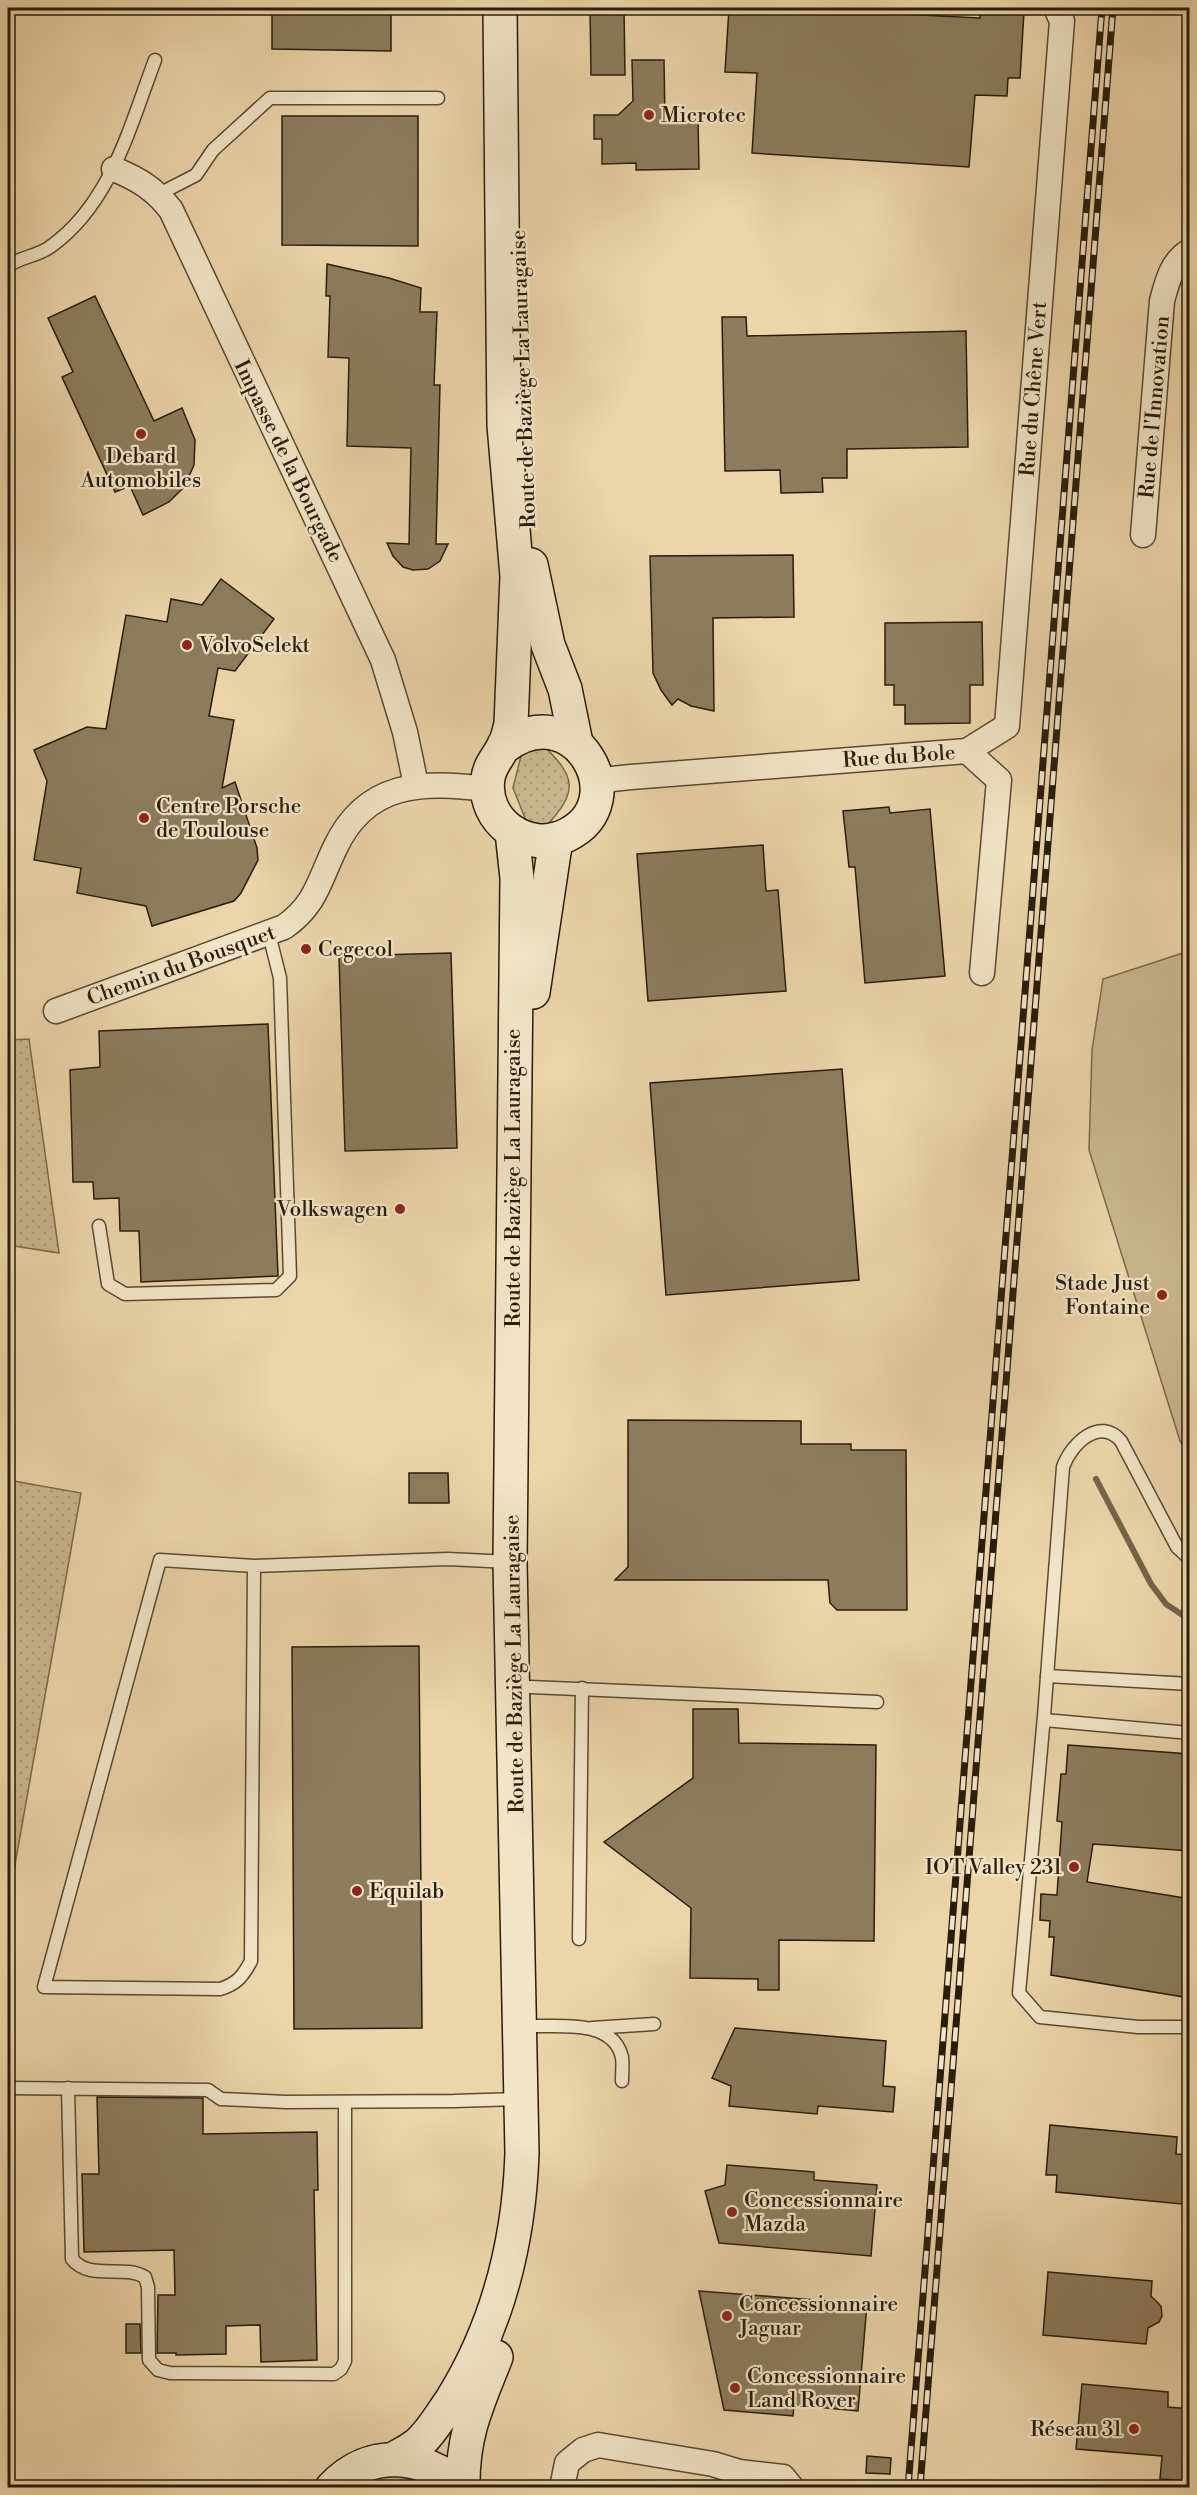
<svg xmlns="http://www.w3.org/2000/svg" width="1197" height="2495" font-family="'Libre Bodoni',serif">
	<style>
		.grass { fill: url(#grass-dots); stroke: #79694d; stroke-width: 1.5 }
		.park { fill: #cab68e; stroke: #79694d; stroke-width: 1.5 }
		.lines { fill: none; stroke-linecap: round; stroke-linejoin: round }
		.stream { stroke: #75654a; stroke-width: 6 }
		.building { fill: #8d7c5e; stroke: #281c0c; stroke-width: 1.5 }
		.service-casing { stroke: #594a33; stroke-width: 15 }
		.minor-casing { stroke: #594a33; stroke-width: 27 }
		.secondary-casing { stroke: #281c0c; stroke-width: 36 }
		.service { stroke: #f2e4c7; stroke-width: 12 }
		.minor { stroke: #f2e4c7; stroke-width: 24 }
		.secondary { stroke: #f2e4c7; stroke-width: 33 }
		.rail-casing { stroke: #281c0c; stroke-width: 7 }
		.rail { stroke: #f2e4c7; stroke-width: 4.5; stroke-dasharray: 14; stroke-linecap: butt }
		.poi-dot { fill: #8f2418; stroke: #f2e4c7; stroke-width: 2 }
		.labels { text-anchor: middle; stroke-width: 4.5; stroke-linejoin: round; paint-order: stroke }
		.poi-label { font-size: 21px; fill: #281c0c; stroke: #f2e4c7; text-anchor: start }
		.street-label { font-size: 21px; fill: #281c0c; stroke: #f2e4c7 }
	</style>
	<defs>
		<pattern id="grass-dots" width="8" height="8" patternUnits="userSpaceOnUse" patternTransform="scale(1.5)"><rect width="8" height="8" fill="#cab68e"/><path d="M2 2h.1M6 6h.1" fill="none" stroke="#ae9c79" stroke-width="1.8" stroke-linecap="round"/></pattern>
	</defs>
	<rect width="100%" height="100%" fill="#ebd5a9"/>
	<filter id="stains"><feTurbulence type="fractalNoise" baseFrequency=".00333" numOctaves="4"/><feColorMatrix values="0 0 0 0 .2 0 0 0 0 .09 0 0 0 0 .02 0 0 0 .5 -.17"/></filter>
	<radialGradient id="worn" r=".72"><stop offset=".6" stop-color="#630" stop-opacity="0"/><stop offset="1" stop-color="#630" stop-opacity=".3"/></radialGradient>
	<g class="grass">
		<path d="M542 744C576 777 579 791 546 826L527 823 513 788 523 748Z"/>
		<polygon points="29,1039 59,1253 8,1245 8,1040"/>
		<polygon points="8,1480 81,1493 8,1904"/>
		<polygon points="391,2475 411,2476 436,2488 357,2488 372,2479"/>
	</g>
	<polygon class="park" points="1189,951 1190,951 1189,1455 1180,1441 1089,1150 1092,1050 1103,979"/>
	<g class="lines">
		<polyline class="stream" points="1096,1479 1151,1584 1166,1604 1190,1620"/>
	</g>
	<g class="building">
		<polygon points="272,8 391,8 391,51 272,49"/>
		<polygon points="590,8 624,8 625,75 591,75"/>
		<polygon points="729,8 818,8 818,10 980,18 980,10 1024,12 1020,78 1008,78 1007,96 975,95 969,167 752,153 757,73 725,72"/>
		<polygon points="632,60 664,60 665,120 698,119 699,169 636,170 636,163 602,164 602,139 594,139 594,115 618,115 633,101"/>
		<polygon points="282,116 418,116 418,246 282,245"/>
		<polygon points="327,264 389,278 421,288 420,312 437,312 434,385 440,385 436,544 448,544 440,561 428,569 413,570 403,567 393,556 387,543 409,544 411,448 347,446 349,358 328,357 330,296 326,296"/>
		<polygon points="95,296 154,421 182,408 195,440 194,465 184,487 169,502 143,515 130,486 115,492 62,377 73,372 48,318"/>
		<polygon points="722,317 746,317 747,336 966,331 968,447 847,449 847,478 822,478 823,492 781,493 780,470 725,471"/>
		<polygon points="793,555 794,617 713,618 714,711 691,706 678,699 672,705 661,690 653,673 650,556"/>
		<polygon points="221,579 274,619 235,671 218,668 209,716 234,720 222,788 235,782 257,848 258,860 241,893 234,901 152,926 146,906 77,893 81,868 34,860 47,781 34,750 87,727 106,729 126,615 167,622 171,599 202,605"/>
		<polygon points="982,622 983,685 970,685 970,723 905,724 905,705 894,705 894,685 885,685 885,623"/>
		<polygon points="889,807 890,813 930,809 945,976 865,983 855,867 849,867 843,811"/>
		<polygon points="763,845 766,891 778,890 786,991 648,1001 637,854"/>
		<polygon points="451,953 457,1148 345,1151 339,956"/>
		<polygon points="268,1024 278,1276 141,1282 139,1231 120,1231 119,1198 94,1199 93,1182 73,1182 70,1070 100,1067 99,1031"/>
		<polygon points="842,1069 859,1280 666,1295 650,1083"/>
		<polygon points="628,1420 801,1421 801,1444 851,1444 851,1450 906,1450 907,1610 837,1610 830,1603 828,1580 615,1580 628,1567"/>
		<polygon points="409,1473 448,1473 449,1503 409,1503"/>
		<polygon points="419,1646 422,2028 294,2029 292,1647"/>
		<polygon points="693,1709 738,1709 739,1743 876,1745 874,1941 779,1940 779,1990 758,1990 758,1979 690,1978 691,1908 604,1842 693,1778"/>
		<polygon points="1068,1745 1190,1754 1190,1851 1093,1844 1087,1882 1190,1899 1190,1998 1051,1975 1054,1937 1049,1937 1050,1921 1040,1920 1041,1894 1057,1895 1062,1822 1057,1821 1061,1774 1066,1774"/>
		<polygon points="735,2028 886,2041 883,2086 895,2087 893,2112 818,2106 817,2114 729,2106 731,2086 712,2078"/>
		<polygon points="97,2097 203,2098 203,2134 317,2132 318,2190 314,2190 317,2360 261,2362 260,2325 226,2326 226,2354 176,2355 176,2353 157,2353 158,2295 175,2295 174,2250 84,2252 82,2174 99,2174"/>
		<polygon points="1050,2125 1177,2137 1176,2154 1187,2155 1182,2204 1056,2192 1057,2175 1046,2175"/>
		<polygon points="727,2165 814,2172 814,2180 877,2185 871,2256 719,2243 705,2191 725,2185"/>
		<polygon points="1048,2272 1152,2281 1151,2296 1161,2306 1162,2316 1159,2322 1148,2328 1146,2344 1043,2335"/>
		<polygon points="699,2291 867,2304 858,2411 794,2405 793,2416 724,2410"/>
		<polygon points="126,2324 140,2324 141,2353 126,2353"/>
		<polygon points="1082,2384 1168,2392 1168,2407 1190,2409 1190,2481 1160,2479 1162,2456 1076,2449"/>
		<polygon points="867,2456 891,2458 890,2474 866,2473"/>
	</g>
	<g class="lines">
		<defs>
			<g id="service">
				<polyline points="159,194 196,175 213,150 270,98 438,98"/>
				<path d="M8 266C20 257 38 256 50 247 111 204 130 126 155 60"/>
				<polyline points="99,1226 108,1284 125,1294 276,1290 290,1276 280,978 269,934"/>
				<path d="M1190 1559 1177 1547 1121 1441C1100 1416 1071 1444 1063 1467L1044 1716 1019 1993 1040 2017 1138 2027H1190"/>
				<path d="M254 1566 160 1560 44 1987 220 1989C237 1984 243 1976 251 1961L254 1566 448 1559 509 1562"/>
				<polyline points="1047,1676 1190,1684"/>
				<polyline points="530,1687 877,1702"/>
				<polyline points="1044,1720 1190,1733"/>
				<polyline points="579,1939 582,1688"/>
				<path d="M536 2026C564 2027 613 2020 622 2057 623 2064 622 2073 622 2081"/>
				<polyline points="592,2028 654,2024"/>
				<polyline points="8,2088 208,2090 221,2099 286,2102 454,2101 520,2099"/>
				<path d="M68 2088 72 2259C90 2281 122 2264 145 2277L148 2287 149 2360 158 2370 170 2373 334 2374 341 2369 345 2361V2102"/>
			</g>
			<g id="minor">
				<path d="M114 169C138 179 155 189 171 210L383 660 405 732 416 785"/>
				<path d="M1143 535 1162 301C1167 282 1172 261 1190 251"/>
				<polyline points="967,751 1007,726 1062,21 1056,8"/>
				<polyline points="597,785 612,779 631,777 967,751 999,780 982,973"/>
				<path d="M56 1011 284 927C316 905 319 881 335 848 366 781 423 781 487 789"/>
				<polyline points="562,2488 567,2463 583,2450 598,2445 713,2464 739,2472 783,2477 792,2488"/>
			</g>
			<g id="secondary">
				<path d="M500 8 504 425 517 576 511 724C509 731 508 739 504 745 499 757 490 764 488 778 481 821 528 855 567 835 636 801 574 693 504 747"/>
				<polyline points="531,565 548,645 565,689 576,743"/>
				<polyline points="533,992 556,839"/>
				<path d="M394 2459C402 2454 411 2450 418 2444 431 2433 441 2415 451 2401 498 2326 519 2241 522 2153L510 1562 517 878 512 832"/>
				<path d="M332 2488C370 2447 424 2454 462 2488"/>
				<path d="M463 2488C462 2435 477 2405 496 2357"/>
			</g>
		</defs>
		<use href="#service" class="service-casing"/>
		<use href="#minor" class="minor-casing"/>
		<use href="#secondary" class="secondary-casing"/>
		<use href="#service" class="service"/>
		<use href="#minor" class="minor"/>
		<use href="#secondary" class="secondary"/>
		<defs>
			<g id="rail">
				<polyline points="908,2488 1102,8"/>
				<polyline points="920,2488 1113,8"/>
			</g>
		</defs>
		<use href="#rail" class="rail-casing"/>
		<use href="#rail" class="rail"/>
	</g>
	<g class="poi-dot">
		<circle cx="649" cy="115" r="6"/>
		<circle cx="141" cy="434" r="6"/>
		<circle cx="187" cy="645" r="6"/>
		<circle cx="144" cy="818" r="6"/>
		<circle cx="306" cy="949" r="6"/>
		<circle cx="400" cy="1209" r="6"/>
		<circle cx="1162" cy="1295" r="6"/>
		<circle cx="1074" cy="1867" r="6"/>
		<circle cx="357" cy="1891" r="6"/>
		<circle cx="732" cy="2212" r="6"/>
		<circle cx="727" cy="2316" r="6"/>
		<circle cx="735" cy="2388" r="6"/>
		<circle cx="1134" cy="2429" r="6"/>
	</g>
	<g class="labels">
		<g class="poi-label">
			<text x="661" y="122">Microtec</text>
			<text x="141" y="463" text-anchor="middle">Debard<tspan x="141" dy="24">Automobiles</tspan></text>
			<text x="199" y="652">VolvoSelekt</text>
			<text x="156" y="813">Centre Porsche<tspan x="156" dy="24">de Toulouse</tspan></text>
			<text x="318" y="956">Cegecol</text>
			<text x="388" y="1216" text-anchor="end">Volkswagen</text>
			<text x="1150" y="1290" text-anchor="end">Stade Just<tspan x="1150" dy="24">Fontaine</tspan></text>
			<text x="1062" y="1874" text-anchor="end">IOT Valley 231</text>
			<text x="369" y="1898">Equilab</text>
			<text x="744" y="2207">Concessionnaire<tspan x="744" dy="24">Mazda</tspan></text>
			<text x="739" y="2311">Concessionnaire<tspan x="739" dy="24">Jaguar</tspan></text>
			<text x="747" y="2383">Concessionnaire<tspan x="747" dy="24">Land Rover</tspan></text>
			<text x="1122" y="2436" text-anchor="end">Réseau 31</text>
		</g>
		<g class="street-label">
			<text transform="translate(523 379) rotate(-92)" y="7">Route de Baziège La Lauragaise</text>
			<text transform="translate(1033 389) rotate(-86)" y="7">Rue du Chêne Vert</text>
			<text transform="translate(1154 407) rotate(-85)" y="7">Rue de l'Innovation</text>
			<text transform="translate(289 461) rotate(64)" y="7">Impasse de la Bourgade</text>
			<text transform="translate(899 756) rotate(-4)" y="7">Rue du Bole</text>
			<text transform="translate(181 965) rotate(-20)" y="7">Chemin du Bousquet</text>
			<text transform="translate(513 1178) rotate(-90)" y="7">Route de Baziège La Lauragaise</text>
			<text transform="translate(514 1664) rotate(-91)" y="7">Route de Baziège La Lauragaise</text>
		</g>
	</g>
	<rect width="1197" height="2495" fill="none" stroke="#ebd5a9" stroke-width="30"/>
	<rect x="9" y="9" width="1179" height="2477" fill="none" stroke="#281c0c" stroke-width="3"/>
	<rect x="15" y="15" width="1167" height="2465" fill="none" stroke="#281c0c" stroke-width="1.5"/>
	<rect width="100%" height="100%" filter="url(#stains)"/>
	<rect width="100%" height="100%" fill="url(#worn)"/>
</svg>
